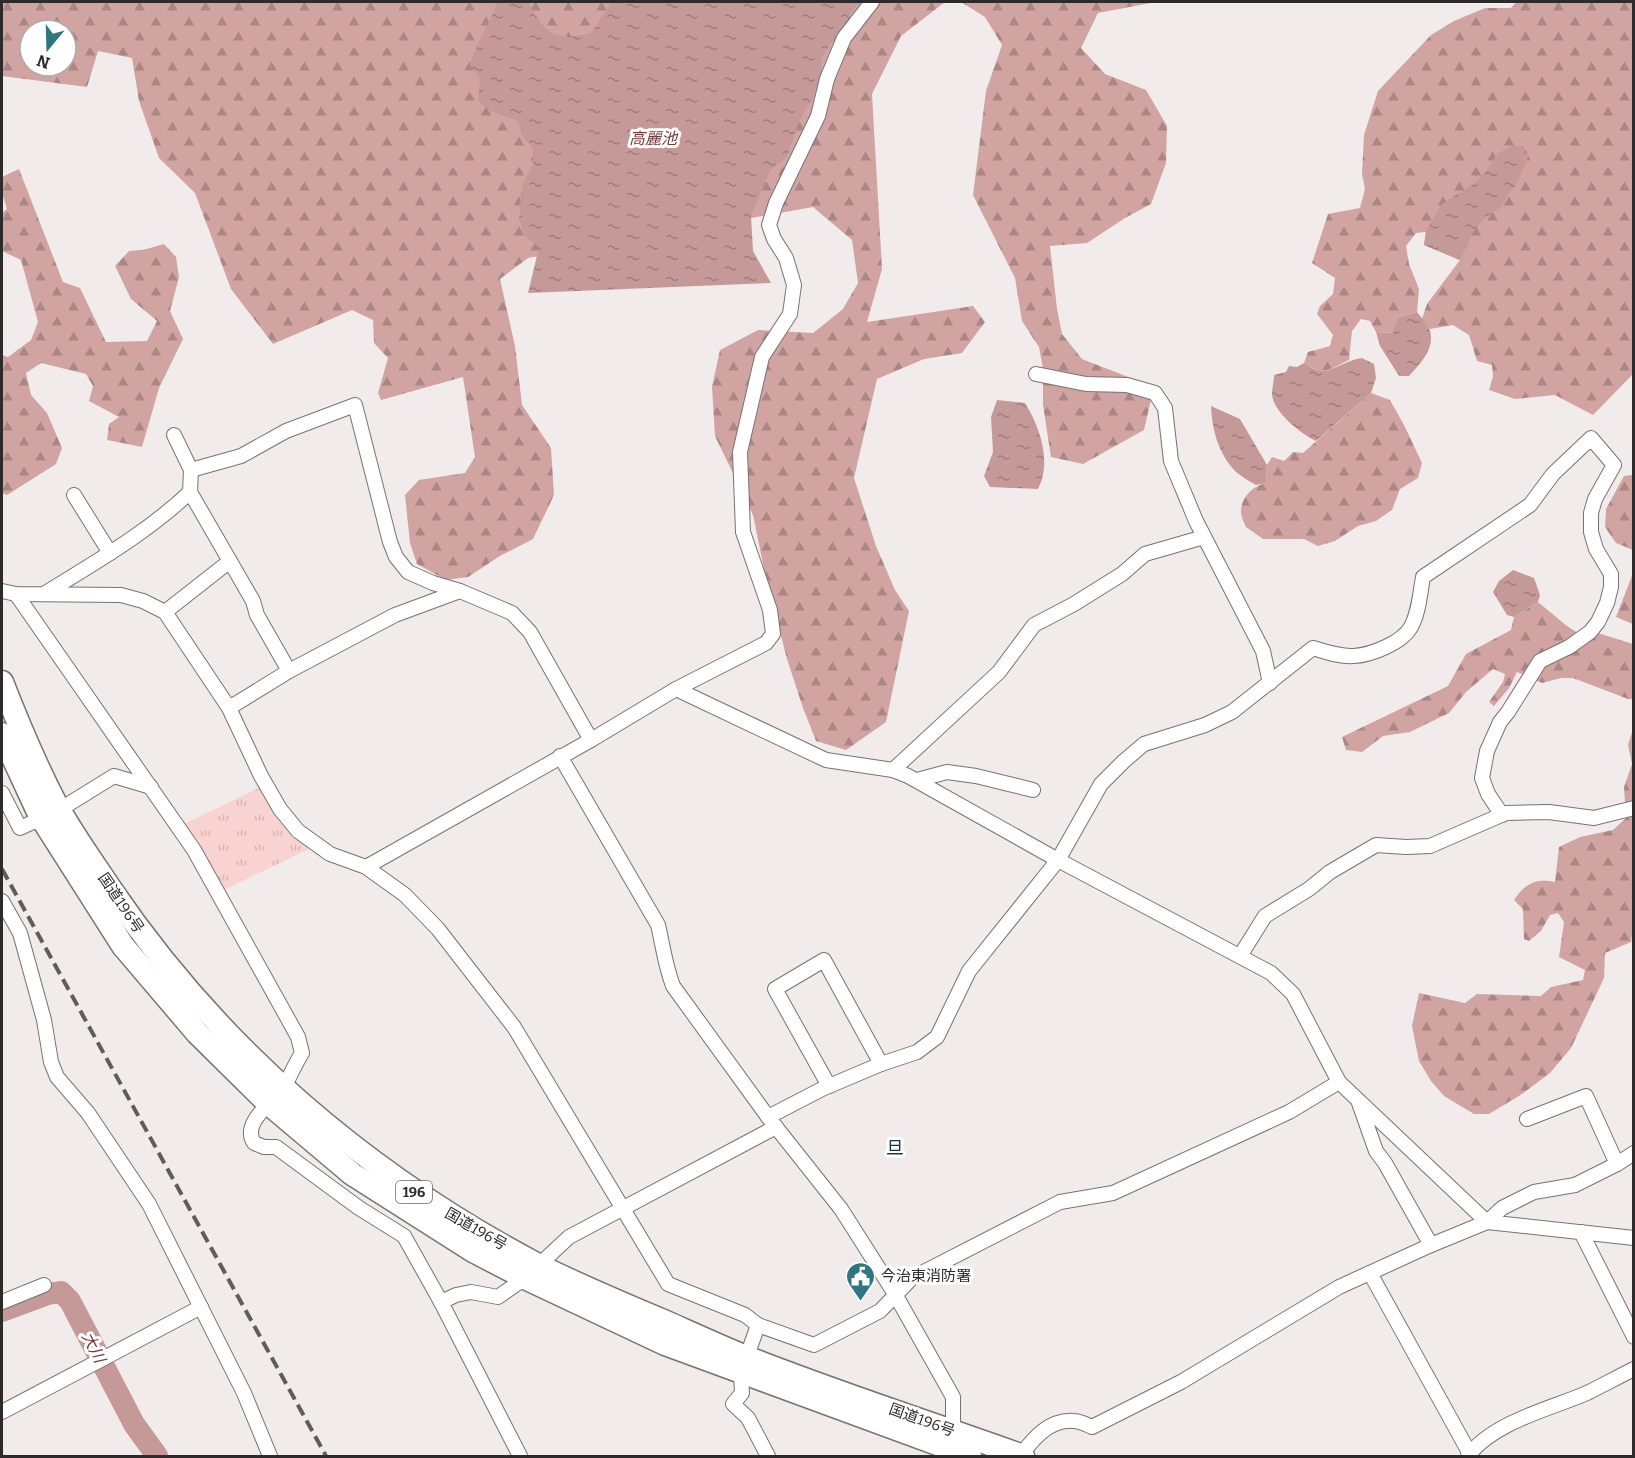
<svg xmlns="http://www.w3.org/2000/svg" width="1635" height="1458" font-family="Bitter,'Noto Sans JP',serif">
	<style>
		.grass { fill: url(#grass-tufts) }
		.forest { fill: url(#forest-firs); fill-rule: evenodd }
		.water { fill: url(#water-ripples) }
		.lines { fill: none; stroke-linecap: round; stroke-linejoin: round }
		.river { stroke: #c59997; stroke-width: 22 }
		.minor-casing { stroke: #777372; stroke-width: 16 }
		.trunk-casing { stroke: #777372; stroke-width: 25 }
		.minor { stroke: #fff; stroke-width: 14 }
		.trunk { stroke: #fff; stroke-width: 22 }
		.rail { stroke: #5f5c5c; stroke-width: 4; stroke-dasharray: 12 6; stroke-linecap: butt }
		.labels { text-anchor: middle; stroke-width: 6; stroke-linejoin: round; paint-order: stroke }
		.shield { fill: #fff; stroke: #6b6a6a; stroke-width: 1.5 }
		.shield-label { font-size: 14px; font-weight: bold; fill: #2c2a2a }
		.street-label { font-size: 15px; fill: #2c2a2a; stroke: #fff }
		.poi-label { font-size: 15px; fill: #2c2a2a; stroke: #fff; text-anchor: start }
		.water-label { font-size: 16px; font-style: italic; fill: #743939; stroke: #fff }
		.quarter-label { font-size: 18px; fill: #16383d; stroke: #fff }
	</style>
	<defs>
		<pattern id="grass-tufts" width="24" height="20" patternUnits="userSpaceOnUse" patternTransform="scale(1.5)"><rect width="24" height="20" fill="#f9d3d2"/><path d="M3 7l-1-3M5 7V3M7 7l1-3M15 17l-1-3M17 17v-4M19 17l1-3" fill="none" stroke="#d6b5b4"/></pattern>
		<pattern id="forest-firs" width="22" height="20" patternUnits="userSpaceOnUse" patternTransform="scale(1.5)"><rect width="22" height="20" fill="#d1a4a2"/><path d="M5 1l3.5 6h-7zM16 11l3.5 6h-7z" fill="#aa8684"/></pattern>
		<pattern id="water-ripples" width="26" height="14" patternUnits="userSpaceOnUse" patternTransform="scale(1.5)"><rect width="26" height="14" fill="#c59997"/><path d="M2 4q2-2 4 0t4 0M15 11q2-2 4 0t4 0" fill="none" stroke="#a07d7b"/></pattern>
	</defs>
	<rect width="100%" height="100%" fill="#f1eceb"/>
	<polygon class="grass" points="269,783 293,830 309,849 224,890 184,824"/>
	<g class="forest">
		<path d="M2 2H945L901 36 872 94 882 269 867 322 973 306 985 322 962 353 924 359 877 379 854 478 876 546 895 590 909 611 886 722 846 750 816 741 803 708 787 659 764 569 753 515 715 436 712 387 720 350 758 330 813 333 843 309 858 283 852 240 813 207 528 258 500 279 515 346 522 405 551 448 554 495 533 539 500 556 468 577 446 580 417 564 410 543 405 495 419 480 465 473 475 457 463 377 381 400 378 393 388 358 374 343 373 320 352 310 273 344 231 289 195 193 159 158 139 101 132 58 98 51 87 87 2 76ZM30 30H66V66H30Z"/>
		<polygon points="961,2 1156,2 1098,13 1081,48 1105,74 1146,90 1167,126 1166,163 1151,204 1125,218 1087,243 1050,246 1057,309 1062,334 1082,359 1154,387 1144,430 1083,464 1051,457 1043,405 1043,369 1039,347 1022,321 1015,278 973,195 986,91 1002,45 985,17"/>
		<path d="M1516 2H1633V374L1593 415 1555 395 1515 399 1489 390 1493 376 1492 365 1477 361 1469 335 1453 325 1430 329 1422 319 1427 304 1460 260 1424 245 1426 232 1416 233 1406 246 1409 264 1419 289 1417 312 1397 318 1394 333 1376 332 1370 321 1361 319 1352 331 1349 360C1330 369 1323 377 1304 363L1308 352 1330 346 1333 335 1317 314 1320 306 1333 294 1335 278 1312 263 1328 214 1360 208 1365 189 1362 174 1364 135 1378 91 1431 35 1454 21 1485 8H1511Z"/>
		<polygon points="19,169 63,282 80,288 106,342 147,341 157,321 131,299 115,266 129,251 143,250 164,244 176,257 179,277 170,311 183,339 159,388 142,447 107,440 109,424 119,417 89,401 93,386 86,374 41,363 26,373 31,395 47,413 62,448 56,464 7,495 2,493 2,355 8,357 31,340 38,322 21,260 2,251 2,213 7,209 2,193 2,177"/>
		<path d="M1371 393 1390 400 1404 425 1422 463 1418 478 1400 489 1392 510 1376 521 1358 526 1335 541 1318 546 1304 539H1263L1246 527C1244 523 1241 516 1241 512 1241 497 1253 486 1266 483L1267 465 1272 457 1284 461 1293 452 1303 453Z"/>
		<polygon points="1633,475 1634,475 1633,550 1616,543 1605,527 1606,509 1624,476"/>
		<polygon points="1633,573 1633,624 1616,617"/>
		<polygon points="1538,602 1567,626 1587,639 1598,633 1633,644 1633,699 1628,699 1573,678 1561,678 1542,683 1517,672 1509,688 1494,706 1489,702 1503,682 1505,674 1493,669 1466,692 1449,713 1410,732 1383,736 1362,752 1346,750 1342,737 1448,686 1466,654 1511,630 1514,617"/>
		<path d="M1633 729V928L1631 942 1605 953 1604 978 1571 1048 1550 1073 1522 1094 1489 1114H1474L1444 1096 1431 1081 1419 1061 1412 1026 1419 993 1465 1003 1477 994 1541 996 1551 987 1583 980 1585 970 1559 957 1564 922 1558 913 1550 915 1541 931 1529 941 1524 939 1523 909 1514 900C1525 884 1535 878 1555 882L1559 847 1580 837 1613 830 1626 818 1624 787 1632 764 1628 745Z"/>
	</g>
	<g class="water">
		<path d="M497 2H528C545 34 554 42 591 33L608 8 610 2H862L856 6 822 57 821 74 813 97 800 119 787 157 770 171 751 216 753 251 771 283 528 293 539 247 525 236 519 219 522 186 533 164 532 147 523 137 517 121 491 111 478 101 480 79 470 65C476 41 491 24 497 2Z"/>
		<polygon points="1512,146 1523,146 1529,155 1519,179 1500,208 1486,217 1475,229 1460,260 1424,245 1426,231 1442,204 1476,182 1488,169 1498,153"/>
		<path d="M1417 312C1421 317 1426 323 1429 328 1437 347 1420 364 1409 376H1399L1380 346 1376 332 1393 333 1397 318Z"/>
		<path d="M1362 358 1374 364 1376 378 1371 393 1316 441C1301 434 1273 412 1272 394 1272 388 1274 381 1274 375L1286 372 1289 366 1297 367 1304 363C1328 381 1336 362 1362 358Z"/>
		<path d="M997 400 1025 403C1040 427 1052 462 1038 489L990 487 984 476 993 452 991 417Z"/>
		<path d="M1211 406 1240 419 1267 465 1266 483 1256 485C1249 481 1242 477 1236 472 1218 454 1212 429 1211 406Z"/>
		<polygon points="1513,570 1534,578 1540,595 1538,602 1514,617 1507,615 1493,592 1499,581"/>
	</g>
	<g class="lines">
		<polyline class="river" points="2,1311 48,1294 61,1292 70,1301 134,1424 157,1456"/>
		<defs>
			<g id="minor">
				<polyline points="1036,374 1086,384 1127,385 1155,393 1165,408 1171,461 1196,521 1263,651 1270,683"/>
				<polyline points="174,435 191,470"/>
				<polyline points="190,492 253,601 257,615 289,671 229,708"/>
				<polyline points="74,495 110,553"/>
				<polyline points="2,591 16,594 121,595 143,601 165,612 229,708 261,776 280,809 298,831 330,854 366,867 405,895 438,929 514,1027 668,1284 745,1315 758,1325"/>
				<path d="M16 594 194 850 298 1037 302 1053C295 1064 290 1077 283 1088 272 1103 241 1123 254 1143L264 1147H276L359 1208 404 1236 441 1302 520 1456"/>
				<path d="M44 594C94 563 147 533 190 492L191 470 241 456 286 431 355 405 390 542 396 557 408 572 433 583 460 591 512 613 530 632 591 740"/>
				<polyline points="165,612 230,561"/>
				<polyline points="289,671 395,615 460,591"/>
				<polyline points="676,689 826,760 893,770 908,776 1058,860 1271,973 1293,994 1339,1082 1487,1222 1634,1238"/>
				<path d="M560 756 658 925C663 946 665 965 673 986L768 1117 841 1209 895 1294 953 1397V1431"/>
				<polyline points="893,770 999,672 1034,625 1074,604 1122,574 1145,554 1204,537"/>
				<polyline points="917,780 947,772 976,776 1033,790"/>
				<polyline points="2,793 20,828 59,810 114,776 151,787"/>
				<polyline points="366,867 591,740 676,689 766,643 773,634 770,610 743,532 740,452 762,357 790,314 794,285 786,258 774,239 769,225 776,203 818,116 827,79 844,38 872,2"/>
				<polyline points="2,901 20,933 44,1020 51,1062 57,1077 88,1113 149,1204 244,1393 270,1456"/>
				<polyline points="1240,956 1265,916 1309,889 1330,872 1376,845 1406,847 1430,846 1506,813 1549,812 1594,818 1634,808"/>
				<polyline points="829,1086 775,989 824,960 881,1064"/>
				<polyline points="1359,1103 1376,1151 1385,1163 1431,1245"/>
				<path d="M768 1117 822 1089 881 1064 917 1052 937 1037 969 971 1058 860 1101 784 1124 761 1144 744 1205 725 1232 712 1313 648C1326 652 1340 657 1354 656 1371 655 1402 643 1411 627 1419 612 1420 594 1423 577L1530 505 1553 474 1591 438 1614 465 1595 499 1591 513V532L1596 549 1611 574V587L1607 603 1598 622 1590 632 1569 647 1540 661 1508 712 1500 722 1487 751 1482 778 1488 794 1502 815"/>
				<polyline points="1527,1119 1586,1096 1617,1164"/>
				<polyline points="1581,1232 1634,1337"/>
				<polyline points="1370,1273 1470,1454"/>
				<polyline points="2,1302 44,1285"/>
				<polyline points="441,1302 456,1295 471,1292 498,1297 525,1278 569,1237 776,1127"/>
				<polyline points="2,1412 201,1307"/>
				<polyline points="768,1456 748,1418 733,1404 742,1393 741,1373 758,1325 814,1345 880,1311 912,1278 1060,1202 1113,1193 1289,1112 1339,1082"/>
				<path d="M1020 1456C1033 1439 1049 1419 1074 1421 1080 1421 1087 1425 1092 1427L1181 1382 1339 1287 1431 1245 1487 1222 1502 1208 1534 1192 1575 1185 1617 1164 1634 1153"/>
				<path d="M1468 1456C1493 1422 1550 1409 1587 1393 1603 1385 1618 1377 1634 1369"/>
			</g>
			<g id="trunk">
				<path d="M2 682C18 723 35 764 56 804 72 833 92 861 110 888 219 1049 367 1175 538 1265 580 1286 623 1304 666 1322 693 1334 719 1346 746 1357 837 1393 931 1423 1023 1456"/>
				<polyline points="2,734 39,814 123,946 197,1033 269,1104 352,1174 473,1251 525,1278 665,1344 970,1456"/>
			</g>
		</defs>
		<use href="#minor" class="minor-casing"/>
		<use href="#trunk" class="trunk-casing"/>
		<use href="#minor" class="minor"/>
		<use href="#trunk" class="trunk"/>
		<polyline class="rail" points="2,869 326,1456"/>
	</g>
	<defs>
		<symbol id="civic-pin" viewBox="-11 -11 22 30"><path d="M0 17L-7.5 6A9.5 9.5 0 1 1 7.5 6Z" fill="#2e7680" stroke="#fff"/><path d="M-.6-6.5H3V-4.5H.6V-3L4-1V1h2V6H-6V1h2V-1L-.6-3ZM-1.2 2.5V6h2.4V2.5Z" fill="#fff"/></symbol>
	</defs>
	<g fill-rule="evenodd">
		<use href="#civic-pin" x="844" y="1260" width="33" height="45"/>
	</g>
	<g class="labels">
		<rect class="shield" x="396" y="1181" width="36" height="22" rx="4.5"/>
		<g class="shield-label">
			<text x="414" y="1197">196</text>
		</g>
		<g class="street-label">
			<text transform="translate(121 903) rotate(56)" y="5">国道196号</text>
			<text transform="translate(476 1229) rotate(30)" y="5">国道196号</text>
			<text transform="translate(922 1420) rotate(20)" y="5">国道196号</text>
		</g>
		<g class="poi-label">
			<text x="881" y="1281">今治東消防署</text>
		</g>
		<g class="water-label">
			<text x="653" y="144">高麗池</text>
			<text transform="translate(94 1347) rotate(63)" y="6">大川</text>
		</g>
		<g class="quarter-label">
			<text x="895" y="1154">旦</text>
		</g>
	</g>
	<rect width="1635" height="1458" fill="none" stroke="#2c2a2a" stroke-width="6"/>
	<g transform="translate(48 48) rotate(199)"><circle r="28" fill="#ffffff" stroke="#abaaaa" stroke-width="1.5"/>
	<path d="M0-4.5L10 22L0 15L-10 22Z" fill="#2e7680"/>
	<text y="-9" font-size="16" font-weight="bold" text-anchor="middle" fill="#2c2a2a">N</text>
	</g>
</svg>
